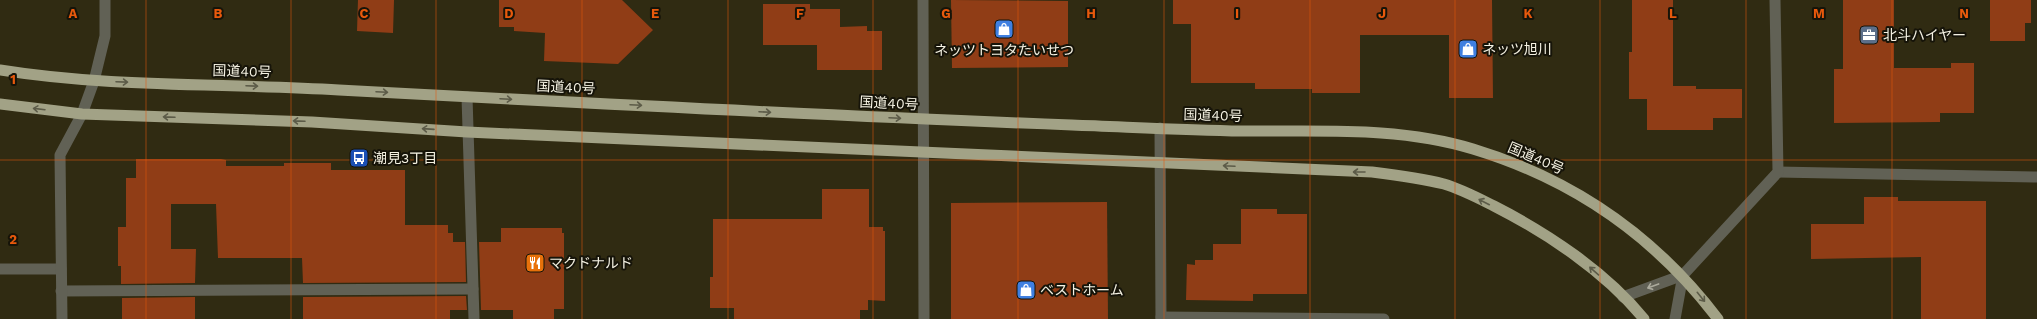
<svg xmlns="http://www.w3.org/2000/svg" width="2037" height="319" font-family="'Work Sans','Noto Sans JP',sans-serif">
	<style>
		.building { fill: #903d16 }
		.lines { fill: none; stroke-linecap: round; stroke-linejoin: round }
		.service { stroke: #616155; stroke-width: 11 }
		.minor { stroke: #616155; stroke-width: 11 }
		.tertiary { stroke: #616155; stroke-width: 11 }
		.trunk { stroke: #a2a286; stroke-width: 11 }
		.oneway { stroke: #5c5b48 }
		.oneway2 { stroke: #abaa9c }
		.grid { fill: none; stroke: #e8590c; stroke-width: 1; stroke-opacity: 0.55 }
		.labels { text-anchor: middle; stroke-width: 4; stroke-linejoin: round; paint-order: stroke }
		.poi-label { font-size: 14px; fill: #f5f2e3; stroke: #161409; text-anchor: start }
		.street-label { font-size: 14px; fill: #f5f2e3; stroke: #161409 }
		.grid-label { font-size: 13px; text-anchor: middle; font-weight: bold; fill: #e8590c; stroke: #161409; stroke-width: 4; stroke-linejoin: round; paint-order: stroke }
	</style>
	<rect width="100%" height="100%" fill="#302b12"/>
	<g class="building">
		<polygon points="358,0 394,0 393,33 357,31"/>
		<polygon points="499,0 622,0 653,30 618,64 544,61 545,33 514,31 514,27 499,27"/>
		<polygon points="951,0 1068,1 1068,67 952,68"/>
		<polygon points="1173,0 1492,0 1493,98 1449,98 1449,35 1360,35 1360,93 1312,93 1312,89 1255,89 1255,83 1191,83 1191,24 1173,24"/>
		<polygon points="1632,0 1673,0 1673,86 1696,86 1696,89 1742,89 1742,118 1713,118 1713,130 1647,130 1647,99 1629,99 1629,52 1632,52"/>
		<polygon points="1843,0 1894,0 1894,68 1951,68 1951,63 1974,63 1974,113 1940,113 1940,122 1834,123 1834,69 1843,69"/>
		<polygon points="1990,0 2031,0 2031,23 2025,23 2025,41 1990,41"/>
		<polygon points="763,4 810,4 810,9 840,9 840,27 867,26 867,31 882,31 882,70 817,70 817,45 763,45"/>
		<polygon points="136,159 221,159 226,160 226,166 284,166 284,163 331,163 331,170 405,170 405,225 448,225 448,233 453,233 453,242 465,242 466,282 303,283 302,258 218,258 216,204 171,204 171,249 196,249 195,283 121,284 121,266 118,266 118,227 126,227 126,178 136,178"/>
		<polygon points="822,189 869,189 869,227 883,227 883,231 885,231 885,301 868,300 868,310 860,310 860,319 734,319 734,308 710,308 710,277 713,277 713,219 822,219"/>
		<polygon points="1864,197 1898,197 1898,201 1986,201 1986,319 1921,319 1921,257 1811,259 1811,224 1864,224"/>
		<polygon points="1107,202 1108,319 951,319 951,203"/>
		<polygon points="1241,209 1277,209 1277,214 1307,214 1307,294 1253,294 1253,301 1186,300 1187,264 1195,265 1195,260 1213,260 1213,244 1241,244"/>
		<polygon points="501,228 562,228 562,233 564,233 564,309 554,309 554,319 513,319 513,310 481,310 479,242 501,242"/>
		<polygon points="466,296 467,310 450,310 450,319 303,319 303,297"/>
		<polygon points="195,297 195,319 122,319 122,298"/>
	</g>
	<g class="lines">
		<g class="service">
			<polyline points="61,291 473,289"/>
			<polyline points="1161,317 1384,319"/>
		</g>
		<g class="minor">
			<polyline points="923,0 924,319"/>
			<polyline points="467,97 474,319"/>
			<polyline points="1160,128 1161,319"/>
			<polyline points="0,269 61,269"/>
			<polyline points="1623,297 1683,275"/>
			<polyline points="1675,319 1683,275"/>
		</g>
		<g class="tertiary">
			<polyline points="1778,172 2037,177"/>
			<polyline points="1683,275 1778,172 1775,0"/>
			<polyline points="62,319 60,155 82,114 94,81 105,36 105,0"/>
		</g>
		<g class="trunk">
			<path d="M0 70C112 88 226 83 339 90 583 103 828 116 1072 125 1128 127 1185 130 1242 131 1319 132 1398 126 1473 149 1572 179 1655 236 1718 319"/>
			<path d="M0 104 82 114 312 122 467 132 1372 172C1396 175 1420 178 1444 184 1461 189 1478 198 1494 206 1547 233 1606 272 1644 319"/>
		</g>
	</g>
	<defs><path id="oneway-shaft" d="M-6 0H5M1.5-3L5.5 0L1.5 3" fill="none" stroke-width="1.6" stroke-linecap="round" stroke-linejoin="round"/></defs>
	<g class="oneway">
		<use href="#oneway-shaft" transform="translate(122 82) rotate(2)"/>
		<use href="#oneway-shaft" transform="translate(252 86) rotate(2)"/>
		<use href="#oneway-shaft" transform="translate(382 92) rotate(3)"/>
		<use href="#oneway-shaft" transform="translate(506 99) rotate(3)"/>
		<use href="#oneway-shaft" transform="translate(636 105) rotate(3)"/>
		<use href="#oneway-shaft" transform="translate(39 109) rotate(-173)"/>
		<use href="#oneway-shaft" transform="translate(765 112) rotate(3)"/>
		<use href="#oneway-shaft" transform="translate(169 117) rotate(-178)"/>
		<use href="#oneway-shaft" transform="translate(895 118) rotate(3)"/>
		<use href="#oneway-shaft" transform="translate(299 121) rotate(-178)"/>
		<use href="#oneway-shaft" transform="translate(428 129) rotate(-176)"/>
		<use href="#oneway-shaft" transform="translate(1229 166) rotate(-177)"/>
		<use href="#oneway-shaft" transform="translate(1359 172) rotate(180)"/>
		<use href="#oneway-shaft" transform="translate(1484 202) rotate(-153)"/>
		<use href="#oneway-shaft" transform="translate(1594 271) rotate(-139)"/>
		<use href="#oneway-shaft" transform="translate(1701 297) rotate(51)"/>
	</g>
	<use class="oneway2" href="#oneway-shaft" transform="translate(1653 286) rotate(160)"/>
	<path class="grid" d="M146 0V319M291 0V319M436 0V319M582 0V319M728 0V319M873 0V319M1018 0V319M1164 0V319M1310 0V319M1455 0V319M1600 0V319M1746 0V319M1892 0V319M0 160H2037"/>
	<defs>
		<symbol id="shop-square" viewBox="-11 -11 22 22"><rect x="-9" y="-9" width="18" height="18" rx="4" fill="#3f7fe0" stroke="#161409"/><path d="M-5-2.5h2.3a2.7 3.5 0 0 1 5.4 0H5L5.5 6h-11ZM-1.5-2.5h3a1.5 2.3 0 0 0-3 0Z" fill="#fff"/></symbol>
		<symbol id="office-square" viewBox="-11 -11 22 22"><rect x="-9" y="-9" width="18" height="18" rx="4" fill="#5c6f8a" stroke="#161409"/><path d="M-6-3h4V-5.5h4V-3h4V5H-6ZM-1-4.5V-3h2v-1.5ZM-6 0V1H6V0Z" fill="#fff"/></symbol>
		<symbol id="bus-square" viewBox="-11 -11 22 22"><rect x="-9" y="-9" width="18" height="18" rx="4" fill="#1a4fb4" stroke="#161409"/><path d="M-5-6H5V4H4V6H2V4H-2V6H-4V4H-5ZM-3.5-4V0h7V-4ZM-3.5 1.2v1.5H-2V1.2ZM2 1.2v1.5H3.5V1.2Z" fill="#fff"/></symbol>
		<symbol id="restaurant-square" viewBox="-11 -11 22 22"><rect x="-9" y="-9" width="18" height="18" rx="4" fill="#e8710a" stroke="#161409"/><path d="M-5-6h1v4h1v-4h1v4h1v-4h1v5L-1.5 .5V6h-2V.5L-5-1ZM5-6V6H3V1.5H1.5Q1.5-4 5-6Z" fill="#fff"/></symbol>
	</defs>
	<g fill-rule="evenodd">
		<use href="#shop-square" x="993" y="18" width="22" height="22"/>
		<use href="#office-square" x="1858" y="24" width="22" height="22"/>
		<use href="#shop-square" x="1457" y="38" width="22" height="22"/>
		<use href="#bus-square" x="348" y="147" width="22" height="22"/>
		<use href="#restaurant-square" x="524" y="252" width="22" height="22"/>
		<use href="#shop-square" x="1015" y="279" width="22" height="22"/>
	</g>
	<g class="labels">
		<g class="poi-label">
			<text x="1883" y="40">北斗ハイヤー</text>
			<text x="1482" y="54">ネッツ旭川</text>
			<text x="1004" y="55" text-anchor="middle">ネッツトヨタたいせつ</text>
			<text x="373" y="163">潮見3丁目</text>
			<text x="549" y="268">マクドナルド</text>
			<text x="1040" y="295">ベストホーム</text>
		</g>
		<g class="street-label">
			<text transform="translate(242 71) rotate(2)" y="5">国道40号</text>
			<text transform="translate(566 87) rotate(3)" y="5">国道40号</text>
			<text transform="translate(889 103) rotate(3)" y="5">国道40号</text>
			<text transform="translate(1213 115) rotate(2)" y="5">国道40号</text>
			<text transform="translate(1536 158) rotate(23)" y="5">国道40号</text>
		</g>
	</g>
	<g class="grid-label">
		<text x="73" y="18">A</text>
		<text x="218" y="18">B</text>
		<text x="364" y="18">C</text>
		<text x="509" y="18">D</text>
		<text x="655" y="18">E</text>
		<text x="800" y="18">F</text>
		<text x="946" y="18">G</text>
		<text x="1091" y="18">H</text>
		<text x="1237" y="18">I</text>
		<text x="1382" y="18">J</text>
		<text x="1528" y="18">K</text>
		<text x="1673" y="18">L</text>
		<text x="1819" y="18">M</text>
		<text x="1964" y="18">N</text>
		<text x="13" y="84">1</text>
		<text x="13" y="244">2</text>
	</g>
</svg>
